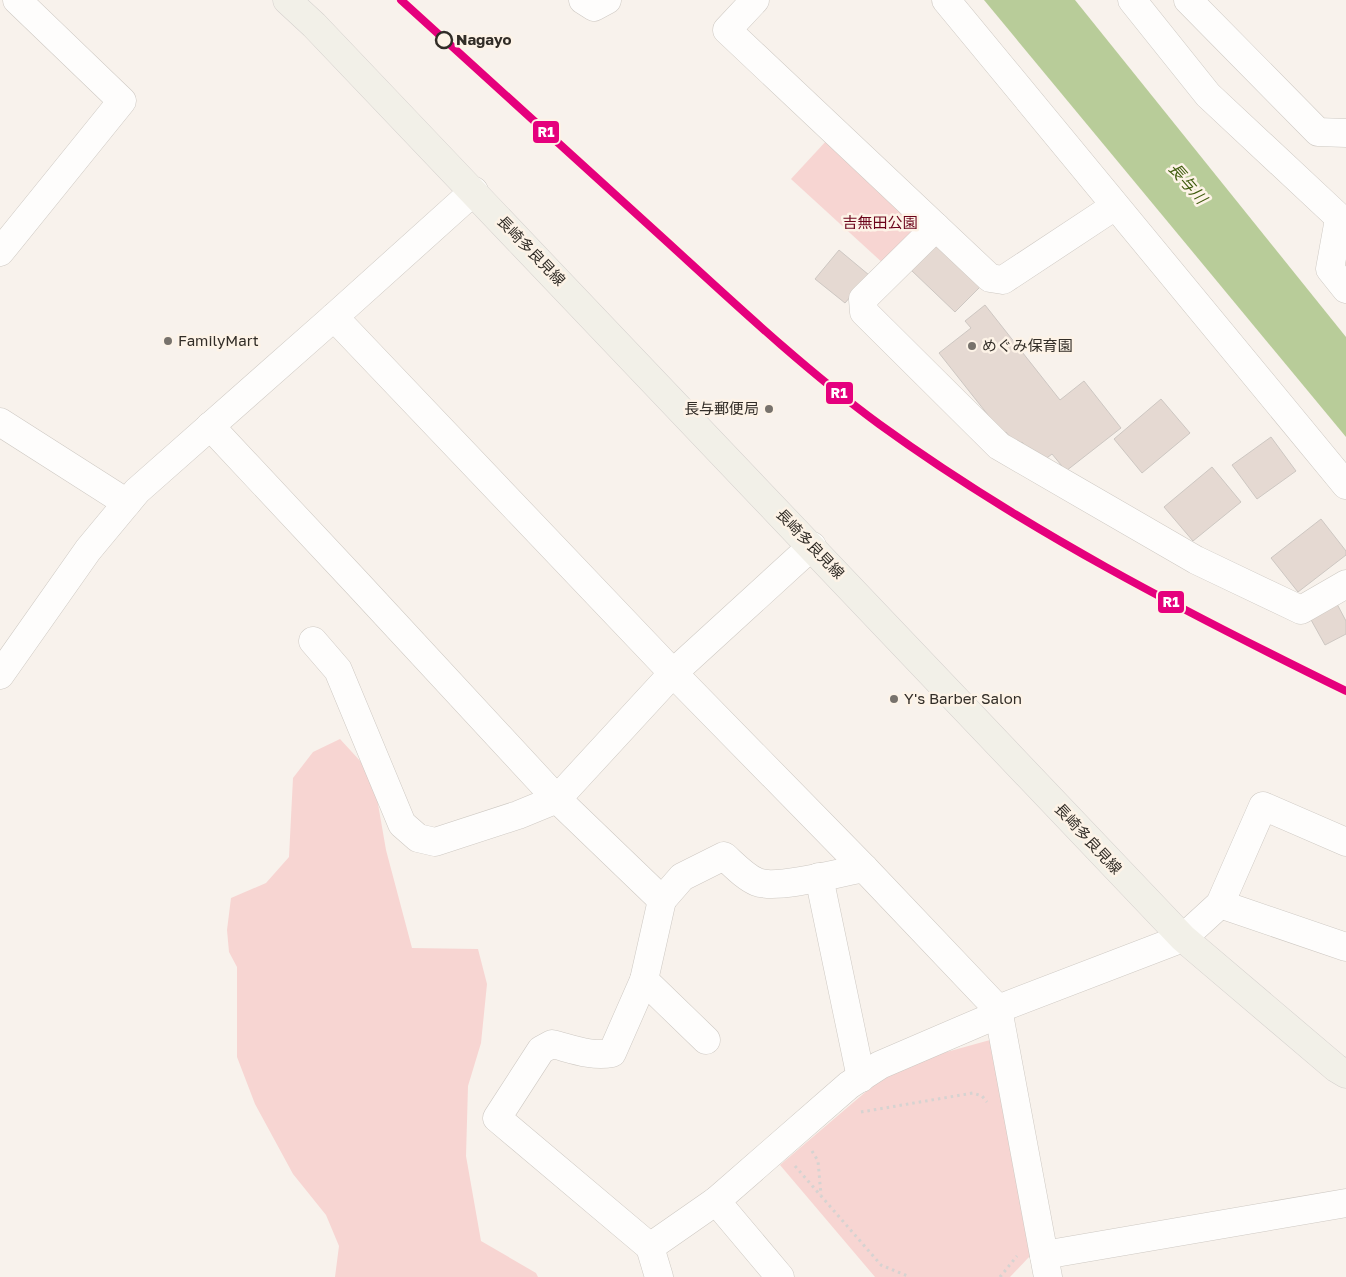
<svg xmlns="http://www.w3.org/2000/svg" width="1346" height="1277" font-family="'Golos Text','Noto Sans JP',sans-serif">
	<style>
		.green { fill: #f7d5d2 }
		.water { fill: #b8cc99 }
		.building { fill: #e5d9d2; stroke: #cdc7c2 }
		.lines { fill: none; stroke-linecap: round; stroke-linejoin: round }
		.minor-casing { stroke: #cec9c3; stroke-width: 29 }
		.major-casing { stroke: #d4d0cd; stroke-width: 29 }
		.path { stroke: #d6d3d1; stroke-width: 3; stroke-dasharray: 2.5 4; stroke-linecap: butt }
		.minor { stroke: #fefdfc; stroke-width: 28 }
		.major { stroke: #f2f0e8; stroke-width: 28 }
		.rail-1-casing { stroke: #fdf3e7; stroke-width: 11 }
		.rail-1 { stroke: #e5007d; stroke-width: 8 }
		.stop-dot { fill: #fdf3e7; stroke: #322d27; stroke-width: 2.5 }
		.poi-dot { fill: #77726c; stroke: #fdf3e7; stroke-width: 2 }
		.labels { text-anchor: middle; stroke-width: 5; stroke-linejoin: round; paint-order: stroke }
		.stop-label { font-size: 15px; font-weight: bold; fill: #322d27; stroke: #fdf3e7; text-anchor: start }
		.park-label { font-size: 15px; fill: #6b031a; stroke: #fdf3e7 }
		.street-label { font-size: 15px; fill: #322d27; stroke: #fdf3e7 }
		.poi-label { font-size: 15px; fill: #322d27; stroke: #fdf3e7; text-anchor: start }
		.water-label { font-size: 16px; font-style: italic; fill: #3f5b0d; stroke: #fdf3e7 }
		.line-badge { stroke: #fdf3e7; stroke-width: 2 }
		.badge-label { font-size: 14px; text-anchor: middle; font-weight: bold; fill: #fff }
	</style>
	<rect width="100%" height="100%" fill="#f8f2ec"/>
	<g class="green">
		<polygon points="828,139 923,225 885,265 791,179"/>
		<polygon points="340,739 373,775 386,850 412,948 478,949 487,984 481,1043 468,1086 466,1156 481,1241 536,1273 538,1277 335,1277 339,1246 326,1215 293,1174 255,1104 237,1057 237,967 229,952 227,930 231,898 266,883 289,857 293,778 313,752"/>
		<polygon points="990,1040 1030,1256 1010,1277 875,1277 780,1165 896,1066"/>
	</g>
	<polygon class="water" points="984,0 1075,0 1346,337 1346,437"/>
	<g class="building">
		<polygon points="937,242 982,285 955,312 911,270"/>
		<polygon points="839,250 869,275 845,303 815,279"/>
		<polygon points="985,305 1060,400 1084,381 1121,428 1066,471 1052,454 1039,464 1022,442 1017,446 1006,432 1003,434 939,353 971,328 965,321"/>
		<polygon points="1161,399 1190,433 1142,473 1114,439"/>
		<polygon points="1271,437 1296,471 1257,499 1232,465"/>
		<polygon points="1212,467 1241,502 1193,541 1164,507"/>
		<polygon points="1321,519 1346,551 1346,555 1298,592 1271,558"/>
		<polygon points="1337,604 1346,621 1346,634 1325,645 1310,618"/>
	</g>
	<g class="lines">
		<defs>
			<g id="minor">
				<polyline points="583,0 594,7 607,0"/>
				<polyline points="755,0 727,30 990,278 1003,280 1115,206"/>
				<polyline points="946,0 1346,485"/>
				<polyline points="1132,0 1208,95 1346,224"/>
				<polyline points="1188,0 1318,132 1346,133"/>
				<polyline points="1339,219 1330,269 1346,289"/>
				<polyline points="936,227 863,299 864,312 999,446 1196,560 1301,610 1346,584"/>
				<polyline points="0,252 122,101 17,0"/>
				<polyline points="334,317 673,673 864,868 998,1009 1048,1277"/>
				<polyline points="0,422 127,503"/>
				<path d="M210 426 356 582 557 799 662 900 682 877 724 856C734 865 745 877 757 882 777 890 842 872 864 868"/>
				<polyline points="313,641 338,670 402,824 418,838 435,842 518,815 557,799 673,673 812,546"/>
				<polyline points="0,675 88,550 137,491 334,317 474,191"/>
				<polyline points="819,877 861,1078"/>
				<polyline points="662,900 644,980 706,1040"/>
				<polyline points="1220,904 1346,947"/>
				<path d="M644 980 612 1053C592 1057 572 1049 552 1044L541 1050 497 1118 650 1247 659 1277"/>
				<polyline points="998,1009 1183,938 1220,904 1263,806 1346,842"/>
				<polyline points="716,1201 780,1277"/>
				<polyline points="650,1247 716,1201 849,1085 880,1065 999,1014"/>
				<polyline points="1044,1255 1346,1203"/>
			</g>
			<polyline id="major" points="287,0 314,25 1183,938 1336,1068 1346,1074"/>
		</defs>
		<use href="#minor" class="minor-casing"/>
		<use href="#major" class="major-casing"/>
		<g class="path">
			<polyline points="861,1112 973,1093 982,1096 987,1102"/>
			<polyline points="812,1151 818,1161 821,1195"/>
			<polyline points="795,1166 881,1265 910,1277"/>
			<polyline points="1000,1277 1017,1256"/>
		</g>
		<use href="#minor" class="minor"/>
		<use href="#major" class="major"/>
		<defs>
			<path id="rail-1" d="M401 0C488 80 576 159 664 239 733 302 803 368 879 424 1025 530 1185 612 1346 691"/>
		</defs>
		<use href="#rail-1" class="rail-1-casing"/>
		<use href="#rail-1" class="rail-1"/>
	</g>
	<circle class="stop-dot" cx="444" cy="40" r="8"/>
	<g class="poi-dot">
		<circle cx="168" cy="341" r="5"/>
		<circle cx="972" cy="346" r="5"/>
		<circle cx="769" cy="409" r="5"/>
		<circle cx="894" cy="699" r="5"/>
	</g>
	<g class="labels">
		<g class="stop-label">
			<text x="456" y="45">Nagayo</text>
		</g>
		<g class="park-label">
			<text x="880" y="228">吉無田公園</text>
		</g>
		<g class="street-label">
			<text transform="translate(531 251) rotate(46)" y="5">長崎多良見線</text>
			<text transform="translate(810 544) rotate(46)" y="5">長崎多良見線</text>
			<text transform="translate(1088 839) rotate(47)" y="5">長崎多良見線</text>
		</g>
		<g class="poi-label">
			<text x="178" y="346">FamilyMart</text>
			<text x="982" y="351">めぐみ保育園</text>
			<text x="759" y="414" text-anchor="end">長与郵便局</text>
			<text x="904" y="704">Y's Barber Salon</text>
		</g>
		<g class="water-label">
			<text transform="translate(1188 183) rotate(49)" y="6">長与川</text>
		</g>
	</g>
	<g class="line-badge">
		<rect x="532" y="120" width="28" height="24" rx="5" fill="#e5007d"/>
		<rect x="825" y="381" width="29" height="24" rx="5" fill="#e5007d"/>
		<rect x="1157" y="590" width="28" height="24" rx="5" fill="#e5007d"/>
	</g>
	<g class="badge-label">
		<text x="546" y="137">R1</text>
		<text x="839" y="398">R1</text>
		<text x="1171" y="607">R1</text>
	</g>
</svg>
